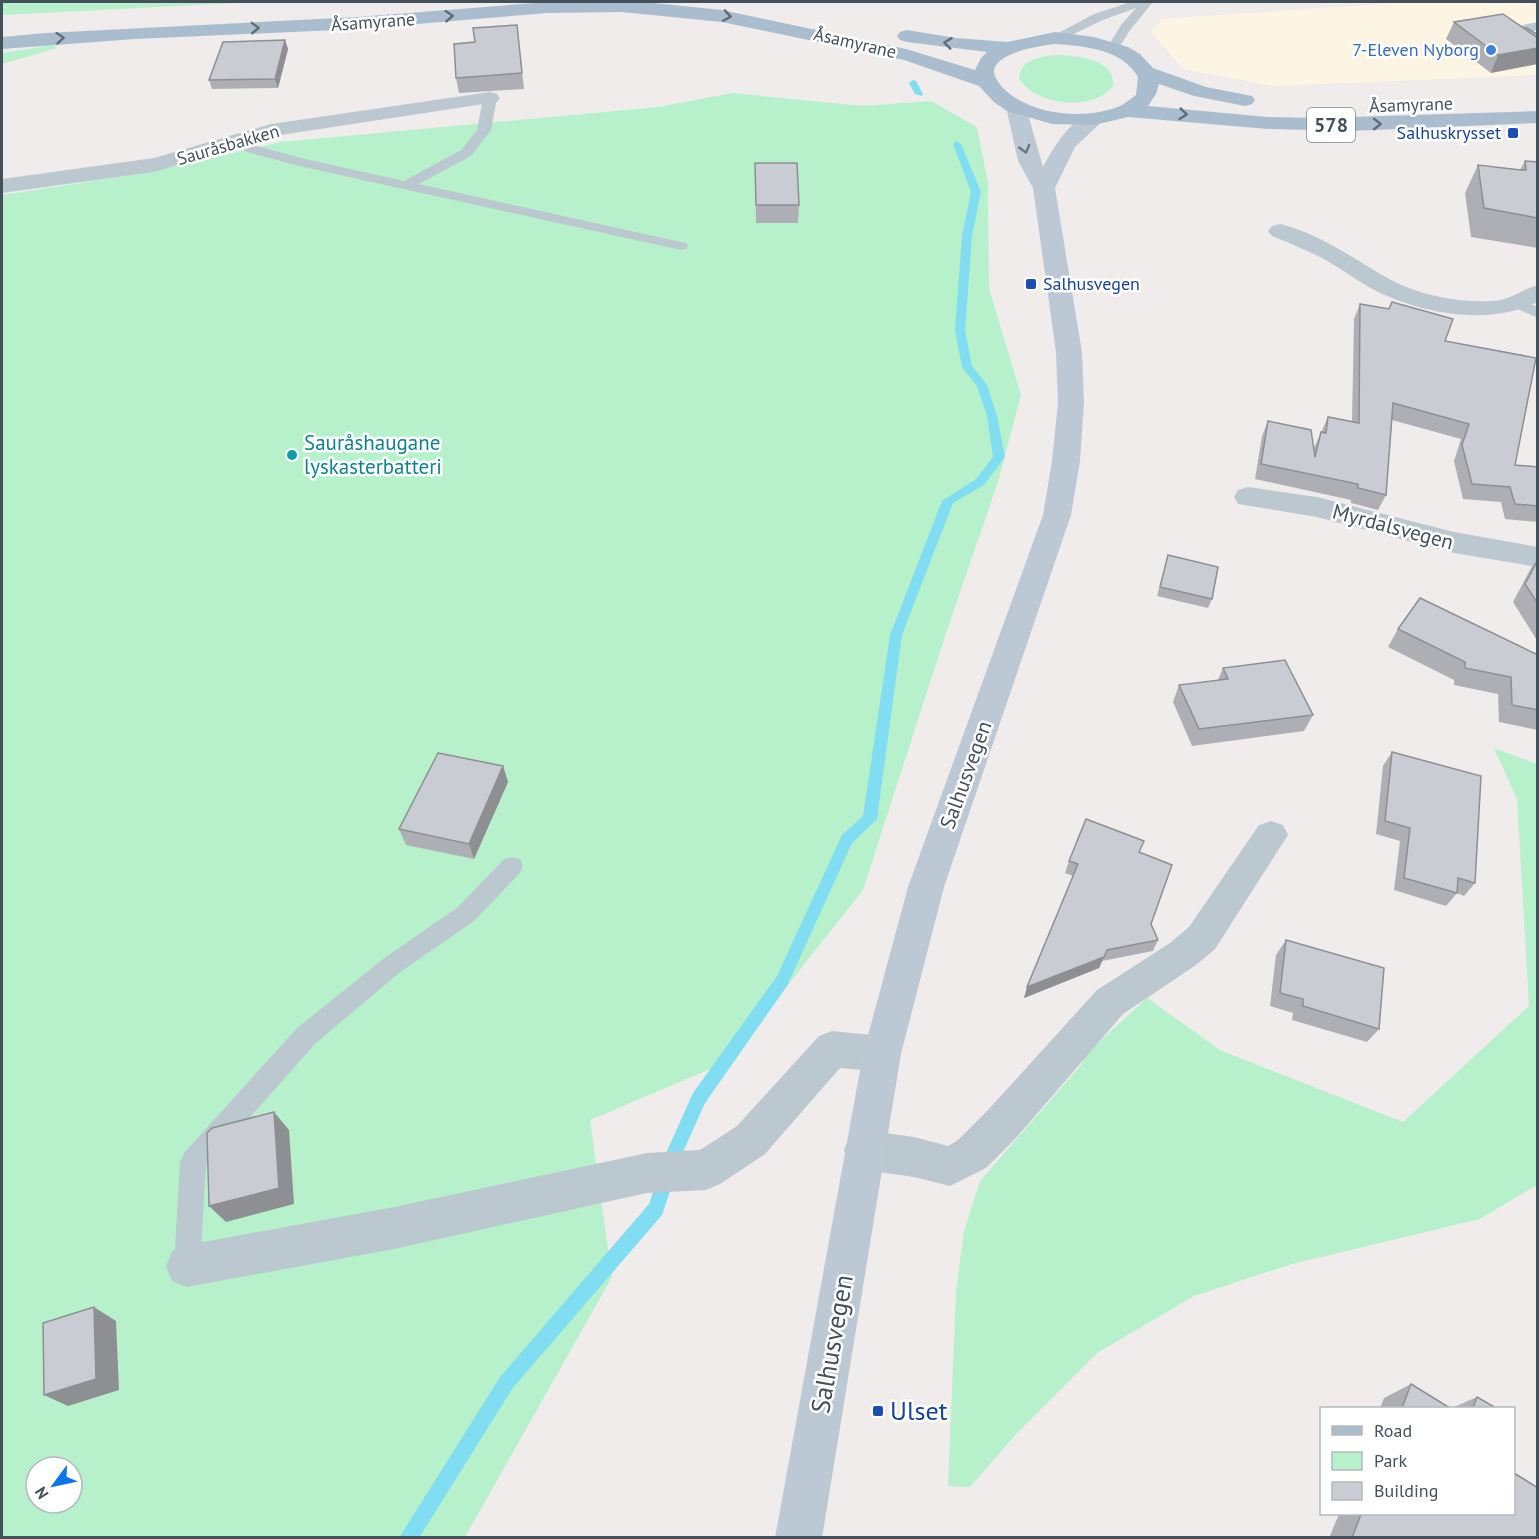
<svg xmlns="http://www.w3.org/2000/svg" width="1539" height="1539" font-family="'PT Sans',sans-serif">
	<style>
		.commercial { fill: #fdf5e3 }
		.green { fill: #b7f1cc; fill-rule: evenodd }
		.lines { fill: none; stroke-linecap: round; stroke-linejoin: round }
		.stream { fill: #81ddf1; fill-rule: evenodd }
		.lane { fill: #bcc8d0; fill-rule: evenodd }
		.street { fill: #bcc8d0; fill-rule: evenodd }
		.secondary { fill: #bcc9d5; fill-rule: evenodd }
		.primary { fill: #aabdce; fill-rule: evenodd }
		.wall { fill: #adafb5 }
		.shaded-wall { fill: #8d8f93 }
		.building { fill: #c9ccd2; stroke: #8d8f93; stroke-width: 1.5 }
		.oneway { stroke: #5e6c78 }
		.oneway2 { stroke: #687580 }
		.shop-dot { fill: #3f7fe0; stroke: #fff; stroke-width: 2 }
		.transit-dot { fill: #1a4fb4; stroke: #fff; stroke-width: 2 }
		.culture-dot { fill: #0f9aa8; stroke: #fff; stroke-width: 2 }
		.labels { text-anchor: middle; stroke-width: 5; stroke-linejoin: round; paint-order: stroke }
		.far-street-label { font-size: 18px; fill: #44515b; stroke: #fff }
		.far-shop-label { font-size: 18px; fill: #366cbe; stroke: #fff; text-anchor: end }
		.far-transit-label { font-size: 18px; fill: #164399; stroke: #fff; text-anchor: end }
		.shield { fill: #fff; stroke: #7c858c; stroke-width: 1.5 }
		.shield-label { font-size: 20px; font-weight: bold; fill: #44515b }
		.culture-label { font-size: 21px; fill: #0d838f; stroke: #fff; text-anchor: start }
		.street-label { font-size: 21px; fill: #44515b; stroke: #fff }
		.near-street-label { font-size: 26px; fill: #44515b; stroke: #fff }
		.near-transit-label { font-size: 26px; fill: #164399; stroke: #fff; text-anchor: start }
	</style>
	<rect width="100%" height="100%" fill="#f0ecec"/>
	<polygon class="commercial" points="1414,2 1516,2 1537,5 1537,75 1274,86 1183,69 1151,32 1162,19"/>
	<g class="green">
		<polygon points="2,2 258,2 2,15"/>
		<polygon points="54,45 57,48 2,64 2,53"/>
		<path d="M1054 55C1073 55 1116 58 1113 86 1094 112 1035 106 1019 78 1020 60 1039 57 1054 55Z"/>
		<path d="M733 93 863 106 931 101 977 127 988 183 989 288 1021 395 998 482 946 633 863 890 727 1062 590 1120 612 1277 465 1537 2 1538V195L145 173 280 142 658 107ZM36 1467H72V1503H36Z"/>
		<polygon points="1494,748 1537,764 1537,1185 1480,1219 1292,1264 1194,1296 1097,1353 1018,1432 970,1487 948,1486 956,1291 964,1231 980,1181 1081,1065 1089,1051 1147,998 1220,1050 1403,1122 1529,1006 1517,799"/>
	</g>
	<g class="lines">
		<g class="stream">
			<polygon points="913,80 916,81 923,94 922,96 915,94 909,83"/>
			<polygon points="957,141 961,144 981,192 972,236 965,330 972,366 987,385 997,416 1005,457 984,485 953,503 902,635 877,819 852,843 787,986 705,1103 683,1152 662,1215 512,1389 419,1538 399,1538 500,1377 649,1204 667,1151 693,1093 777,976 842,835 863,816 890,635 942,501 976,479 993,457 987,416 977,386 962,367 955,330 962,236 971,192 953,144"/>
		</g>
		<g class="lane">
			<polygon points="1131,2 1153,2 1130,30 1117,51 1109,51 1107,48 1121,25 1136,8 1103,20 1059,41 1055,42 1049,38 1094,14"/>
			<polygon points="1538,22 1538,30 1533,31 1538,34 1538,44 1516,29 1518,26"/>
			<polygon points="490,94 497,98 491,130 471,156 419,184 681,242 686,243 688,246 686,249 681,250 299,166 247,152 228,141 235,137 257,146 301,158 404,181 461,150 477,130 483,98"/>
			<polygon points="1516,298 1538,307 1538,318 1511,306 1508,303 1511,300"/>
			<polygon points="512,857 520,859 523,866 520,873 474,921 399,973 315,1044 206,1167 200,1266 196,1275 187,1279 178,1275 174,1266 180,1162 184,1153 297,1028 383,959 458,907 504,859"/>
		</g>
		<g class="street">
			<polygon points="490,92 497,94 500,98 497,102 274,136 154,172 2,193 2,179 154,158 271,124"/>
			<path d="M1280 224C1321 234 1355 260 1391 280 1421 296 1460 303 1494 301 1510 300 1523 289 1538 285V302C1489 326 1425 314 1378 292 1358 282 1341 268 1322 258 1306 250 1289 243 1272 236L1268 231 1272 226Z"/>
			<polygon points="1248,487 1317,497 1454,532 1538,547 1538,567 1454,553 1317,517 1238,504 1234,497 1238,490"/>
			<polygon points="1271,821 1283,825 1288,835 1215,949 1196,965 1123,1014 1016,1138 986,1168 950,1186 914,1177 864,1170 850,1164 844,1150 850,1136 864,1130 914,1137 948,1146 958,1140 988,1110 1097,990 1170,943 1189,927 1259,825"/>
			<polygon points="832,1031 882,1036 896,1041 901,1054 896,1067 882,1072 840,1068 765,1154 720,1184 706,1190 647,1193 394,1249 187,1287 172,1281 166,1266 172,1251 187,1245 394,1207 647,1153 700,1150 737,1126 819,1036"/>
		</g>
		<path class="secondary" d="M1016 101 1023 103 1026 107 1043 167C1053 148 1076 108 1101 115L1105 119 1075 147 1055 188 1082 352 1084 403 1080 461 1071 515 944 887 901 1054 822 1538H775L863 1054 908 887 1043 515 1052 461 1058 403 1056 352 1033 188 1018 161 1006 107 1009 103Z"/>
		<path class="primary" d="M547 2H644L722 10 906 49 975 70 981 58 987 52 907 42 900 40 897 36 900 32 907 30 956 38 1007 42 1055 32 1094 37 1128 47 1140 54 1153 68 1206 87 1252 96 1255 100 1252 104 1245 106 1194 96 1159 84 1156 94 1148 106 1268 117 1320 118 1538 111V123L1351 131 1268 129 1128 117 1094 125 1052 124 1007 111 994 102 979 86 904 60 722 22 622 12 547 13 358 29 135 39 2 49V37L46 33 358 17ZM1055 44C1084 46 1122 49 1138 77L1136 95C1127 102 1119 108 1108 110 1075 119 1027 113 1002 87 999 83 994 77 994 71 996 52 1040 46 1055 44Z"/>
	</g>
	<g class="wall">
		<polygon points="1454,22 1524,28 1491,73 1446,39"/>
		<polygon points="517,25 524,89 459,93 456,78 475,42"/>
		<polygon points="285,40 288,49 278,88 212,89 209,80"/>
		<polygon points="1525,161 1538,162 1538,248 1471,237 1465,193 1478,165 1520,170"/>
		<polygon points="755,163 799,205 798,223 756,223"/>
		<polygon points="1360,304 1445,341 1515,465 1538,467 1538,522 1505,519 1501,502 1463,499 1454,461 1461,439 1392,420 1386,495 1378,510 1351,503 1351,500 1255,479 1262,436 1268,421 1314,448 1328,417 1352,422 1354,319"/>
		<polygon points="1168,555 1212,599 1208,608 1157,596"/>
		<polygon points="1538,558 1538,642 1513,602 1531,568"/>
		<polygon points="1398,629 1538,655 1538,730 1499,722 1498,694 1454,685 1454,680 1388,647"/>
		<polygon points="1223,668 1313,715 1304,731 1192,746 1173,702 1179,685 1218,680"/>
		<polygon points="1392,752 1475,883 1464,896 1457,893 1446,906 1394,890 1400,841 1376,834 1383,766"/>
		<polygon points="503,766 508,782 474,859 406,845 399,829"/>
		<polygon points="1139,852 1151,924 1158,940 1153,951 1102,961 1099,968 1024,998 1073,876 1065,873 1069,861"/>
		<polygon points="1286,940 1379,1029 1367,1042 1292,1020 1293,1013 1270,1006 1276,955"/>
		<polygon points="1411,1384 1450,1408 1380,1408 1384,1398"/>
		<polygon points="1477,1397 1496,1408 1452,1408"/>
		<polygon points="1339,1514 1514,1514 1538,1538 1329,1538"/>
	</g>
	<g class="shaded-wall">
		<polygon points="285,40 288,49 278,88 275,79"/>
		<polygon points="1538,48 1538,64 1491,73 1498,55"/>
		<polygon points="503,766 508,782 474,859 469,844"/>
		<polygon points="1104,957 1099,968 1024,998 1027,987"/>
		<polygon points="274,1112 289,1130 294,1204 226,1222 209,1206"/>
		<polygon points="94,1307 116,1321 119,1390 68,1406 44,1395"/>
	</g>
	<g class="building">
		<polygon points="1503,14 1538,38 1538,48 1498,55 1454,22"/>
		<polygon points="517,25 522,73 456,78 454,44 475,42 473,28"/>
		<polygon points="1524,28 1527,28 1538,35 1538,38"/>
		<polygon points="285,40 275,79 209,80 223,42"/>
		<polygon points="1525,161 1538,162 1538,218 1484,208 1478,165 1521,170 1526,170"/>
		<polygon points="755,163 797,163 799,205 756,205"/>
		<polygon points="1392,302 1453,319 1445,341 1536,358 1515,465 1538,467 1538,506 1515,504 1510,487 1472,484 1462,445 1469,424 1393,403 1386,495 1358,488 1358,484 1261,464 1268,421 1311,430 1315,457 1321,432 1326,433 1328,417 1359,423 1360,304 1389,309"/>
		<polygon points="1168,555 1218,567 1212,599 1160,587"/>
		<polygon points="1538,560 1538,604 1525,584"/>
		<polygon points="1420,598 1538,655 1538,710 1512,705 1511,677 1465,668 1465,662 1398,629"/>
		<polygon points="1285,660 1313,715 1199,729 1179,685 1228,679 1223,668"/>
		<polygon points="1392,752 1481,776 1475,883 1458,878 1457,893 1404,878 1410,828 1385,821"/>
		<polygon points="438,753 503,766 469,844 399,829"/>
		<polygon points="1086,819 1144,841 1139,852 1172,865 1151,924 1158,940 1107,950 1104,957 1027,987 1078,864 1069,861"/>
		<polygon points="1286,940 1384,968 1379,1029 1303,1006 1303,999 1280,993"/>
		<polygon points="274,1112 279,1188 209,1206 207,1133 212,1128"/>
		<polygon points="94,1307 96,1379 44,1395 43,1323"/>
		<polygon points="1411,1384 1450,1408 1402,1408"/>
		<polygon points="1477,1397 1496,1408 1473,1408"/>
		<polygon points="1514,1473 1538,1488 1538,1538 1352,1538 1361,1514 1514,1514"/>
	</g>
	<defs><path id="oneway-chevron" d="M-2-3.5L2.5 0L-2 3.5" fill="none" stroke-width="1.6" stroke-linecap="round" stroke-linejoin="round" transform="scale(1.5)"/></defs>
	<g class="oneway">
		<use href="#oneway-chevron" transform="translate(449 16) rotate(-4)"/>
		<use href="#oneway-chevron" transform="translate(727 16) rotate(9)"/>
		<use href="#oneway-chevron" transform="translate(255 28) rotate(-2)"/>
		<use href="#oneway-chevron" transform="translate(60 38) rotate(-5)"/>
		<use href="#oneway-chevron" transform="translate(948 43) rotate(-173)"/>
		<use href="#oneway-chevron" transform="translate(1183 114) rotate(6)"/>
		<use href="#oneway-chevron" transform="translate(1377 124) rotate(-1)"/>
	</g>
	<use class="oneway2" href="#oneway-chevron" transform="translate(1025 149) rotate(75)"/>
	<circle class="shop-dot" cx="1491" cy="50" r="6"/>
	<g class="transit-dot">
		<rect x="1507" y="127" width="12" height="12" rx="3"/>
		<rect x="1025" y="278" width="12" height="12" rx="3"/>
		<rect x="872" y="1405" width="12" height="12" rx="3"/>
	</g>
	<circle class="culture-dot" cx="292" cy="455" r="6"/>
	<g class="labels">
		<g class="far-street-label">
			<text transform="translate(373 22) rotate(-4)" y="6">Åsamyrane</text>
			<text transform="translate(855 43) rotate(13)" y="6">Åsamyrane</text>
			<text transform="translate(1411 105) rotate(-2)" y="6">Åsamyrane</text>
			<text transform="translate(228 145) rotate(-16)" y="6">Sauråsbakken</text>
		</g>
		<g class="far-shop-label">
			<text x="1479" y="56">7-Eleven Nyborg</text>
		</g>
		<g class="far-transit-label">
			<text x="1501" y="139">Salhuskrysset</text>
			<text x="1043" y="290" text-anchor="start">Salhusvegen</text>
		</g>
		<rect class="shield" x="1307" y="108" width="48" height="34" rx="4.5"/>
		<g class="shield-label">
			<text x="1331" y="132">578</text>
		</g>
		<g class="culture-label">
			<text x="304" y="450">Sauråshaugane<tspan x="304" dy="24">lyskasterbatteri</tspan></text>
		</g>
		<g class="street-label">
			<text transform="translate(1393 527) rotate(15)" y="7">Myrdalsvegen</text>
			<text transform="translate(966 775) rotate(-70)" y="7">Salhusvegen</text>
		</g>
		<g class="near-street-label">
			<text transform="translate(832 1344) rotate(-80)" y="9">Salhusvegen</text>
		</g>
		<g class="near-transit-label">
			<text x="890" y="1420">Ulset</text>
		</g>
	</g>
	<rect width="1539" height="1539" fill="none" stroke="#44515b" stroke-width="6"/>
	<rect x="1320" y="1407" width="195" height="108" fill="#ffffff" stroke="#b4b9bd" stroke-width="1.5"/>
	<rect x="1332" y="1426" width="30" height="9" fill="#aabdce" stroke="#b4b9bd" stroke-width="1.5"/>
	<text x="1374" y="1437" font-size="18" fill="#44515b">Road</text>
	<rect x="1332" y="1452" width="30" height="18" fill="#b7f1cc" stroke="#b4b9bd" stroke-width="1.5"/>
	<text x="1374" y="1467" font-size="18" fill="#44515b">Park</text>
	<rect x="1332" y="1482" width="30" height="18" fill="#c9ccd2" stroke="#b4b9bd" stroke-width="1.5"/>
	<text x="1374" y="1497" font-size="18" fill="#44515b">Building</text>
	<g transform="translate(54 1485) rotate(237)"><circle r="28" fill="#ffffff" stroke="#b4b9bd" stroke-width="1.5"/>
	<path d="M0-4.5L10 22L0 15L-10 22Z" fill="#0d74e9"/>
	<text y="-9" font-size="16" font-weight="bold" text-anchor="middle" fill="#44515b">N</text>
	</g>
</svg>
